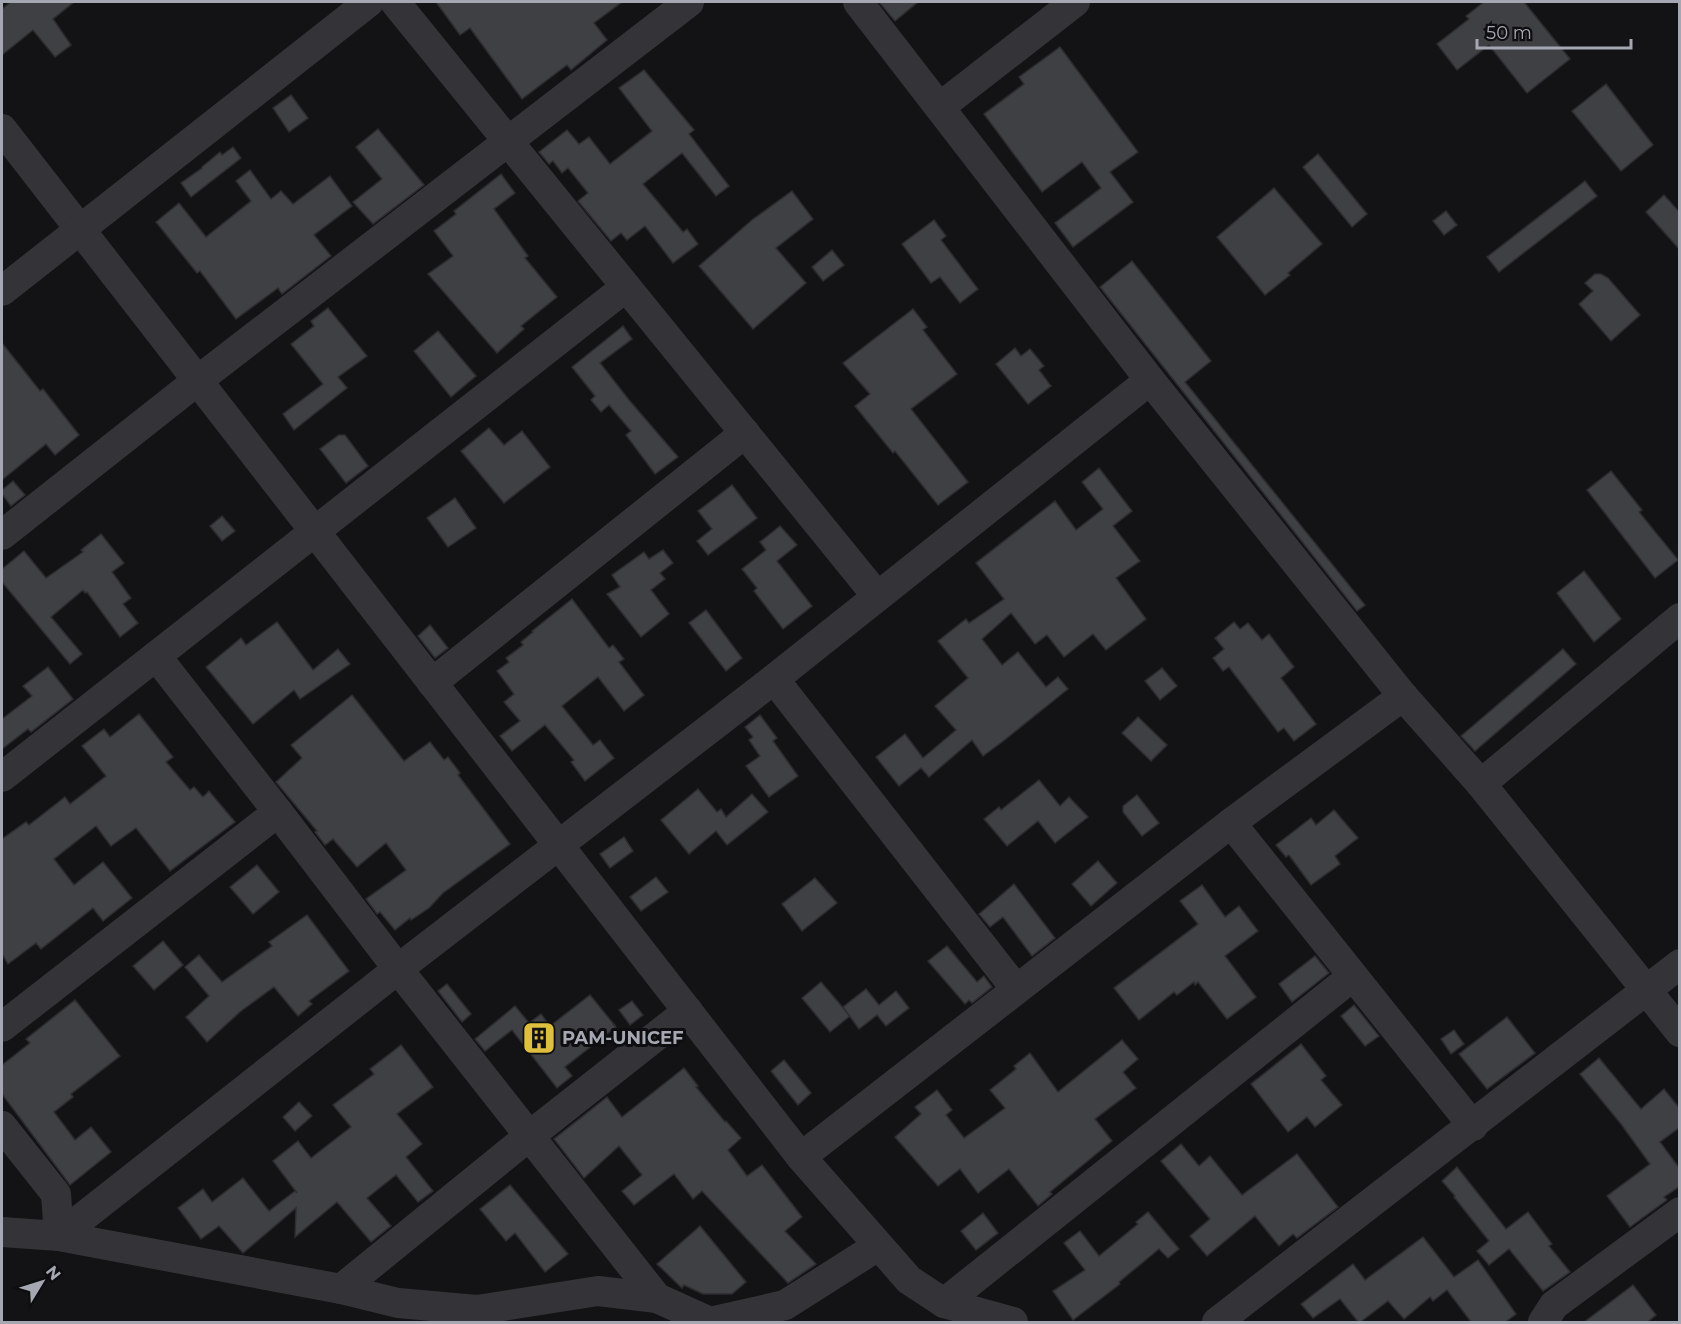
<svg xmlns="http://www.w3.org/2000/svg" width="1681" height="1324" font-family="Montserrat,sans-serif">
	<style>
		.building { fill: #3f4044; stroke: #2d2d30; stroke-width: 1.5 }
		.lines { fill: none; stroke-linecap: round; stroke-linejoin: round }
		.minor { stroke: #343438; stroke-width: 30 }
		.labels { text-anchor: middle; stroke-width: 6; stroke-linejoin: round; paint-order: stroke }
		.poi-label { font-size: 18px; font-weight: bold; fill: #a5a8b3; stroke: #0e0d0f; text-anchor: start }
	</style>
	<rect width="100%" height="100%" fill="#131214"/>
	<g class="building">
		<polygon points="11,2 74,2 53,19 71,45 55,57 33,30 2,55 2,9"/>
		<polygon points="436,2 622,2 594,23 607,40 571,70 567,65 522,99 470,28 460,35"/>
		<polygon points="879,2 918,2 895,21"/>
		<polygon points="1484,2 1524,2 1570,59 1527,93 1489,45 1457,70 1437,44 1469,19 1466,16"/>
		<polygon points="1060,47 1138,152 1110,172 1133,202 1073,247 1055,223 1101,188 1082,162 1042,192 984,114 1024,84 1019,77"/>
		<polygon points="644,70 694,130 689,134 729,186 716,196 682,153 643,184 683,232 687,229 698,244 673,263 645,226 627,240 621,233 611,241 578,201 588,193 568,168 562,173 553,161 549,164 539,152 567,130 579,144 589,137 610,164 652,131 619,88"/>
		<polygon points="1606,84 1653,145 1621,171 1572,111"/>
		<polygon points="291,95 308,118 289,132 273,108"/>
		<polygon points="378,129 424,185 373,224 353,202 382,179 356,147"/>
		<polygon points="233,147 241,158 191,197 181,183 202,168 202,167 220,152 222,155"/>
		<polygon points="1318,154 1367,214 1352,227 1303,167"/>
		<polygon points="250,170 271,199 281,191 293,204 330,176 352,206 314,235 331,256 282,294 278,288 236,319 200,271 197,273 156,222 179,203 206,237 251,201 236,181"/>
		<polygon points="501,174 515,193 494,209 528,256 525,258 557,297 521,326 524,329 497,353 428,274 453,256 434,231 456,214 454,211"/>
		<polygon points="1585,181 1597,196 1499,272 1487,257"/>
		<polygon points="1274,188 1322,244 1288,273 1290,275 1265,295 1217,237"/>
		<polygon points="792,191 813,219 776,248 806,283 753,329 699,266 752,220"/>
		<polygon points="1664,195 1680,213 1680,250 1646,212"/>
		<polygon points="1446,211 1457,225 1444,235 1433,221"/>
		<polygon points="934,220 946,236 941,240 978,289 960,303 940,277 931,283 902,244"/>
		<polygon points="832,250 844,265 823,281 812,267"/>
		<polygon points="1132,261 1211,361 1185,382 1365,605 1357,611 1100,287"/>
		<polygon points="1595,274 1601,274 1608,278 1640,315 1611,341 1579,304 1593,291 1585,283"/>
		<polygon points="328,308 367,356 338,377 347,388 294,430 283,414 323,384 291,344 314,326 311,321"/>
		<polygon points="913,309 927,327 923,330 957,374 911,409 968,482 938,505 895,451 893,453 855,406 870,394 843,363"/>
		<polygon points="623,326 632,339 600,363 629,400 678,457 655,474 626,435 631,431 609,405 601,412 591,400 595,396 572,367"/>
		<polygon points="438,331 476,376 451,397 414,351"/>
		<polygon points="2,343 40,391 43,389 79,435 55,455 46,444 2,480"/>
		<polygon points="1015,348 1021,356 1030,349 1044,366 1039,370 1051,386 1028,404 996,364"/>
		<polygon points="489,428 504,445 522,431 550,467 504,503 461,451"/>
		<polygon points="339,435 345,435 368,466 346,483 320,449"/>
		<polygon points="1099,468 1132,511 1113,526 1140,561 1116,578 1146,619 1106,650 1093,634 1064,657 1047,635 1035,644 1011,613 982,639 1002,665 1018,652 1046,687 1058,677 1068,689 1002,742 983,756 972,740 929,777 921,768 899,786 876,757 905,734 923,758 956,730 935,706 968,678 938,641 966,619 969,623 1004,599 976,563 1055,501 1076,530 1103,509 1082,482"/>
		<polygon points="1611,471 1642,510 1639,512 1678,560 1655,578 1587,490"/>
		<polygon points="13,481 25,495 11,506 2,494 2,490"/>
		<polygon points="732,485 757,518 708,555 697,541 712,529 698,511"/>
		<polygon points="455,498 476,528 448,547 427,518"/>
		<polygon points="222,516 235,531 222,541 210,526"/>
		<polygon points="780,526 797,545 777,561 812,606 783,629 754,591 757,588 742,569 766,550 760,542"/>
		<polygon points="101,534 124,563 112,572 131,598 123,604 138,623 120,637 87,592 85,593 83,590 51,617 82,654 70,664 2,582 2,569 24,551 46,578 83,552 81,550"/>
		<polygon points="663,550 673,563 660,573 665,579 651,590 669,614 641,637 607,594 620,587 612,575 644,552 649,559"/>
		<polygon points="1584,571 1621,619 1594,642 1557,593"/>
		<polygon points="572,599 609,648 613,645 624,659 619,662 644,695 624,711 598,677 562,706 593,745 600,740 614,758 585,781 571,762 574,760 545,725 512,751 500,736 520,721 504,702 514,694 497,671 509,662 506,658 523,645 521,642 533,632 532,631"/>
		<polygon points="706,610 742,658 726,671 689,623"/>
		<polygon points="277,622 313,670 338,649 350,664 300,699 294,690 253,724 206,667 241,638 246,645"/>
		<polygon points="1234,622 1240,629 1248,623 1262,640 1269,634 1294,667 1281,678 1316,724 1294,741 1284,728 1278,732 1229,667 1223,671 1213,658 1224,649 1215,638"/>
		<polygon points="430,625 448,648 435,658 418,636"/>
		<polygon points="1563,649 1576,664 1475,751 1461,736"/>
		<polygon points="48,667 73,699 31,732 28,729 2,749 2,719 32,696 23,686"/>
		<polygon points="1162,668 1177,686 1160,700 1145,681"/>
		<polygon points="352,695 404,761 430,742 444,760 448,757 460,773 458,775 510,844 443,893 429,908 411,920 410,918 395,930 380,912 377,914 366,899 406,870 386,843 357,867 333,839 325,845 315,832 317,831 276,782 302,758 291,745"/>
		<polygon points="139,714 173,757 166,762 190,790 194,787 203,797 209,791 235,822 170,871 136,828 111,846 96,826 54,859 74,885 103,862 132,898 103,921 93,908 41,949 36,943 8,964 2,954 2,839 26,822 29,825 65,797 70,804 106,776 82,746 104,729 110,737"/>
		<polygon points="760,715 777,738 773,741 798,776 769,797 746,766 760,756 749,740 753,737 745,727"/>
		<polygon points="1138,717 1167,745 1151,761 1122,733"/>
		<polygon points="1039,780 1060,806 1069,797 1088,817 1055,843 1038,821 1007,846 984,819 999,807 1001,810"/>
		<polygon points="698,789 717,812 721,809 726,817 752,794 768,812 727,845 716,831 689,854 661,820"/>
		<polygon points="1137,795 1159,823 1142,836 1123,812 1123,806"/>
		<polygon points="1334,810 1358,838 1335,856 1340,864 1311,885 1289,855 1286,857 1276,845 1311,818 1316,825"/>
		<polygon points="624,837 633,851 610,868 600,854"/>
		<polygon points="1098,861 1117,883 1091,906 1072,884"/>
		<polygon points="257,865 279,892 253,914 230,887"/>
		<polygon points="656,877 668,892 641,911 630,897"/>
		<polygon points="815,878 837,903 802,931 782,904"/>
		<polygon points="1014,884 1055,938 1032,956 1003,917 990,927 979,914"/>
		<polygon points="1202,885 1225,917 1239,906 1258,931 1225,956 1256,997 1227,1019 1198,982 1195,985 1194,982 1177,995 1174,992 1139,1020 1114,988 1198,924 1180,901"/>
		<polygon points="307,915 349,971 309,1001 312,1004 298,1016 274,987 241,1011 207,1042 186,1017 209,996 185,967 199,955 222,982 272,946 269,942"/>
		<polygon points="163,941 183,965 154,990 133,966"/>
		<polygon points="947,946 977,982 984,976 992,987 972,1003 969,1000 965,1004 928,961"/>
		<polygon points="1315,956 1329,973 1292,1002 1279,984"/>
		<polygon points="821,982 850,1016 830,1032 802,998"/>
		<polygon points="447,984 471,1014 462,1022 438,991"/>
		<polygon points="866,989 879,1005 896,991 909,1008 886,1026 877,1015 859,1029 843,1007"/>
		<polygon points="590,995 616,1027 565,1067 572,1076 557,1088 512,1030 485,1051 475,1039 515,1006 529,1023 541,1014 550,1026"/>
		<polygon points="75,1000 120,1056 71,1094 73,1097 54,1112 75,1140 91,1127 111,1152 70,1185 2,1094 2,1065 30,1043 26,1039"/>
		<polygon points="632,1001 643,1015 630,1025 619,1010"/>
		<polygon points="1354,1005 1379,1036 1365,1046 1341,1016"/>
		<polygon points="1507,1017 1535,1053 1487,1089 1459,1054"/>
		<polygon points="1454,1030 1464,1044 1451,1054 1441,1039"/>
		<polygon points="1122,1040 1138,1059 1123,1072 1136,1088 1095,1119 1112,1141 1050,1192 1052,1194 1038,1206 1009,1169 978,1193 960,1169 938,1186 895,1137 921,1114 915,1107 937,1090 952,1110 946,1115 964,1138 1005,1108 990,1090 1016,1069 1014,1066 1030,1053 1058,1092"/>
		<polygon points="1301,1044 1326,1076 1321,1080 1342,1105 1315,1127 1307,1117 1288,1132 1251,1084"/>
		<polygon points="401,1045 433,1087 397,1114 422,1144 406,1157 433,1191 418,1202 396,1175 367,1198 391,1226 371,1242 337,1202 295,1237 296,1208 243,1253 219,1226 201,1239 178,1208 203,1189 212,1202 243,1178 269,1211 295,1191 297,1193 273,1161 298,1141 311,1158 351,1127 333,1105 374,1074 370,1069"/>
		<polygon points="1599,1058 1641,1109 1664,1089 1680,1109 1680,1127 1660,1142 1680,1169 1680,1186 1664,1197 1667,1200 1630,1227 1607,1196 1650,1164 1621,1124 1580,1074"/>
		<polygon points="784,1060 811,1093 798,1105 771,1071"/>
		<polygon points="684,1068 698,1086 696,1087 725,1122 726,1121 741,1138 728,1150 747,1176 762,1165 802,1217 785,1231 816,1264 788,1283 702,1191 693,1199 674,1174 634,1205 622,1191 642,1175 619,1146 584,1178 554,1139 607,1097 622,1117"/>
		<polygon points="299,1102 312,1116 295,1131 283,1117"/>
		<polygon points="1181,1144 1199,1166 1210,1156 1242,1195 1297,1154 1338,1207 1297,1238 1293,1234 1279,1246 1255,1216 1207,1256 1190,1236 1210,1219 1161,1161"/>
		<polygon points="1457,1167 1506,1229 1528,1212 1552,1244 1549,1246 1570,1272 1543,1291 1509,1249 1489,1265 1477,1251 1489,1241 1454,1197 1455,1196 1442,1181"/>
		<polygon points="510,1185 568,1254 545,1272 515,1233 506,1241 480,1209"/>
		<polygon points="1148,1212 1179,1249 1168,1258 1159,1249 1119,1282 1120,1284 1073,1320 1053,1291 1085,1270 1064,1243 1080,1231 1099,1256 1138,1224 1136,1222"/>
		<polygon points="983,1213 998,1233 976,1250 961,1231"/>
		<polygon points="700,1226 746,1282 732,1294 703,1294 684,1285 682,1288 657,1264"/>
		<polygon points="1423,1237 1454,1277 1478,1260 1516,1314 1504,1323 1472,1323 1447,1290 1433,1301 1430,1297 1404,1319 1388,1301 1359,1323 1340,1299 1313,1318 1301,1304 1353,1264 1365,1280"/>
		<polygon points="1633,1285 1656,1315 1646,1323 1583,1323"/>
	</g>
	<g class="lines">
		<g class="minor">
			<polyline points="395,2 877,596"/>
			<polyline points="858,2 1150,380 1403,696 1481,784 1680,1032"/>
			<polyline points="940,107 1075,2"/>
			<polyline points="2,129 801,1157 909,1280 944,1303 1013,1322"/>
			<polyline points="2,291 369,2"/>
			<polyline points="2,535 197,381 689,2"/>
			<polyline points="156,656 278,812 398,969 657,1298"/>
			<polyline points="774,679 1016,989"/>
			<polyline points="432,683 745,433"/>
			<polyline points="2,777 626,287"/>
			<polyline points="1481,784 1680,618"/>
			<polyline points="1231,823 1473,1126"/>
			<polyline points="2,1027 278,812"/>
			<polyline points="2,1126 56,1194 59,1236"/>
			<polyline points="801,1157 1231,823 1403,696"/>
			<polyline points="2,1232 59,1236 341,1289 398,1303 477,1310 598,1291 657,1298 710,1322 785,1305 878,1246"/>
			<polyline points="59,1236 398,969 774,679 1150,380"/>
			<polyline points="341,1289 528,1137 688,1011"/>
			<polyline points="944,1303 1353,976"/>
			<polyline points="1217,1322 1680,964"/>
			<polyline points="1543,1322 1554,1305 1680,1212"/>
		</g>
	</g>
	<defs>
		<symbol id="building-square" viewBox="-11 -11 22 22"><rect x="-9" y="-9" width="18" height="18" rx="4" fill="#dfbf3f" stroke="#0e0d0f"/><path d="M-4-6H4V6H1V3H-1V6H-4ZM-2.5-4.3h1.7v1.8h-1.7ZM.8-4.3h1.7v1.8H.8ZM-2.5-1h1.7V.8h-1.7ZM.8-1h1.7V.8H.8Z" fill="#111"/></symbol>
	</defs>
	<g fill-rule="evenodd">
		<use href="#building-square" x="520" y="1019" width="38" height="38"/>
	</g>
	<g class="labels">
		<g class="poi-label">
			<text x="562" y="1044">PAM-UNICEF</text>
		</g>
	</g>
	<rect width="1681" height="1324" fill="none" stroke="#a5a8b3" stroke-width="6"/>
	<g transform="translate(42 1282) rotate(52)" stroke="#0e0d0f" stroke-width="4.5" paint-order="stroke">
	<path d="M0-4.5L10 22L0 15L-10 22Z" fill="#a5a8b3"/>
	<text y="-9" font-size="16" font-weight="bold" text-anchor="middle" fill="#a5a8b3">N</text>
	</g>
	<path d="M1477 39v9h154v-9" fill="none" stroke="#a5a8b3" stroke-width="3"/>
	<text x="1486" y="39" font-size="18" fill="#a5a8b3" stroke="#0e0d0f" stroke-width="4.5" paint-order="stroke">50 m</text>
</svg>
